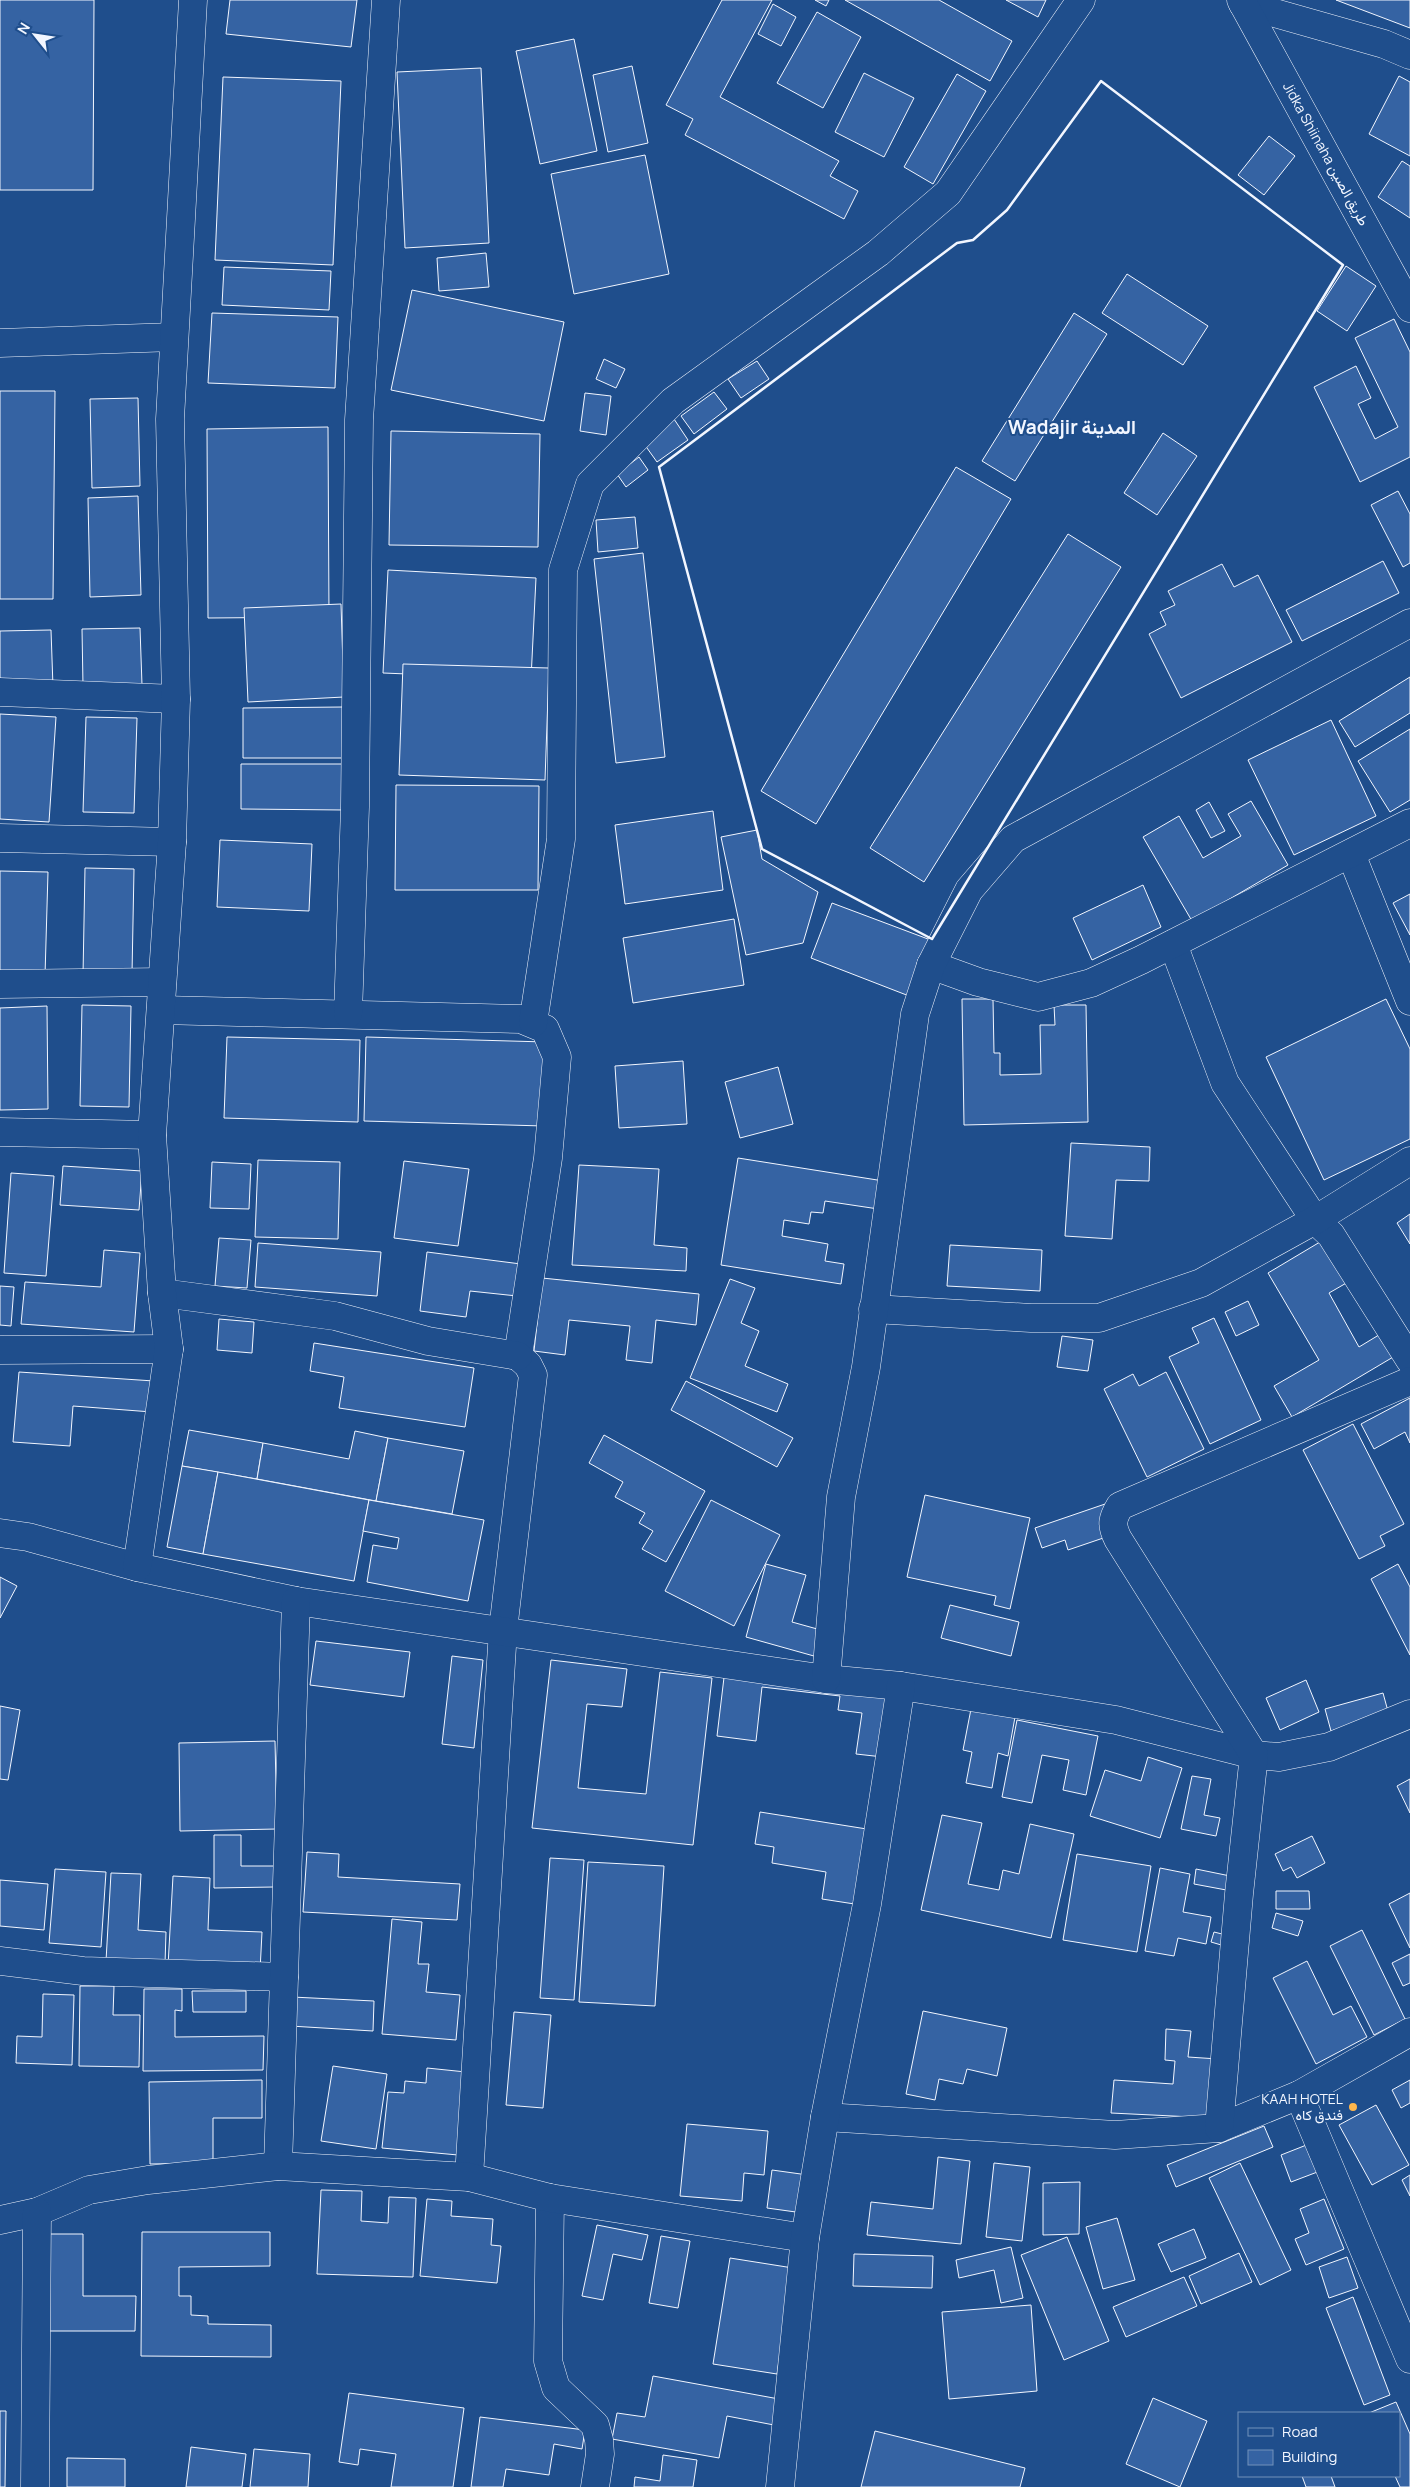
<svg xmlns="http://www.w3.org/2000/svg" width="1410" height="2487" font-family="Manrope,Vazirmatn,sans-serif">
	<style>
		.building { fill: #3563a3; stroke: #f2f6ff }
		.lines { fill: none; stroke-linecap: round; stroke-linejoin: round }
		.minor-casing { stroke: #f2f6ff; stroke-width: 29 }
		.primary-casing { stroke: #f2f6ff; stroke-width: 29 }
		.minor { stroke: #1f4e8c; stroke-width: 28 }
		.primary { stroke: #1f4e8c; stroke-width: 28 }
		.wall { stroke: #f2f6ff; stroke-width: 2.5 }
		.poi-dot { fill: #ffb74d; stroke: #1f4e8c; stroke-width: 2 }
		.labels { text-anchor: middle; stroke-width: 4; stroke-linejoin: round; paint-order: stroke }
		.street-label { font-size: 14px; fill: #f2f6ff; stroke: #1f4e8c }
		.poi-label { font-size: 14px; fill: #f2f6ff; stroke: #1f4e8c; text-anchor: end }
		.district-label { font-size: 19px; font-weight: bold; fill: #f2f6ff; stroke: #1f4e8c }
	</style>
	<rect width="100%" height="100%" fill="#1f4e8c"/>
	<g class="building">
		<polygon points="0,0 94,0 93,190 0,190"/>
		<polygon points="230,0 357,0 351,47 226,34"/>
		<polygon points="722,0 772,0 720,97 839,161 830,176 858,191 844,219 685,135 693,119 666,105"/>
		<polygon points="815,0 829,0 826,6"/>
		<polygon points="845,0 939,0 1012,41 990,81"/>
		<polygon points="1006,0 1046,0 1038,17"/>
		<polygon points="1336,0 1410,0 1410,28"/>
		<polygon points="773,4 796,17 781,46 758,34"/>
		<polygon points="817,12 861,37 823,108 777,83"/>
		<polygon points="574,39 597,151 540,164 516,51"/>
		<polygon points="632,66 648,143 608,152 593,75"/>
		<polygon points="481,68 489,243 405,248 397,72"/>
		<polygon points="864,73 914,98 884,157 835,132"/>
		<polygon points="957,74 986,91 933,184 904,167"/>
		<polygon points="1399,76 1410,82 1410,156 1369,134"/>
		<polygon points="223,77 341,81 333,265 215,260"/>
		<polygon points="1269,136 1295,156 1264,195 1238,175"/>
		<polygon points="645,155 669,274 574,294 551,174"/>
		<polygon points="1402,161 1410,166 1410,218 1378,197"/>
		<polygon points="486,253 489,287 439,291 437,258"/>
		<polygon points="1346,266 1376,286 1347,331 1317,311"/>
		<polygon points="224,267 331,271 329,310 222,305"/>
		<polygon points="1127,274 1208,326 1183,365 1102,313"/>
		<polygon points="412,290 564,322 544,421 391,390"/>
		<polygon points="212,313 338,317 335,388 208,383"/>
		<polygon points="1074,313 1107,334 1015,481 982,461"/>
		<polygon points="1394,319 1410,352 1410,457 1360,482 1314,387 1356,366 1371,398 1358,404 1375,439 1398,427 1355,338"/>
		<polygon points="604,359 625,369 616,388 596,379"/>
		<polygon points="757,361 769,379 741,398 728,379"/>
		<polygon points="0,391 55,391 53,599 0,599"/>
		<polygon points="714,392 727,409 694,434 681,416"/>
		<polygon points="585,393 611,396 606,435 580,431"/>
		<polygon points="138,398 140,486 92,488 90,399"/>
		<polygon points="674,419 688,440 657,462 642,441"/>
		<polygon points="328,427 329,617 208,618 207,429"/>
		<polygon points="391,431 540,434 538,547 389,545"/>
		<polygon points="1163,433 1197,456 1157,515 1124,493"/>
		<polygon points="639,457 648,470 626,487 617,474"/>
		<polygon points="956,467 1011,499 816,824 761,791"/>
		<polygon points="1398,491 1410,514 1410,563 1403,567 1371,505"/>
		<polygon points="138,496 141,595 90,597 88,498"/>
		<polygon points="635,517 638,548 598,552 596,520"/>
		<polygon points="1068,534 1121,567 924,882 870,848"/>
		<polygon points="643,553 665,757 616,763 594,559"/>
		<polygon points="1383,561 1399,593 1302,641 1286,610"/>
		<polygon points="1222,564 1234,587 1258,575 1292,642 1181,698 1149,634 1166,625 1160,612 1175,605 1168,591"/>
		<polygon points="388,570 536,578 531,679 383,673"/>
		<polygon points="341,604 344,697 248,702 244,608"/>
		<polygon points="140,628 142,685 83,686 82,629"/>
		<polygon points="51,630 53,687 0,688 0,631"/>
		<polygon points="403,664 549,668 545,780 399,775"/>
		<polygon points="1410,677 1410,713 1355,747 1339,721"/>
		<polygon points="343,707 343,758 243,758 243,708"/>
		<polygon points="0,714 56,717 49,822 0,819"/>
		<polygon points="86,717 137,718 134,813 83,812"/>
		<polygon points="1331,720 1376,816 1294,855 1248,760"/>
		<polygon points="1410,729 1410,800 1390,812 1358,761"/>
		<polygon points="241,764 344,764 344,810 241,809"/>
		<polygon points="396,785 539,786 538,890 395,890"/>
		<polygon points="1251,801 1288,865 1192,921 1143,837 1179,816 1203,858 1241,836 1228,814"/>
		<polygon points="1209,802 1225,831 1211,838 1196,810"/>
		<polygon points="713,811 723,890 625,904 615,825"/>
		<polygon points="757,830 762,859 818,892 803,943 746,955 721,837"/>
		<polygon points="220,840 312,844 309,911 217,907"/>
		<polygon points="85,868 134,869 132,974 83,975"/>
		<polygon points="0,871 48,872 45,976 0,976"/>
		<polygon points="1143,885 1161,927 1092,960 1073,918"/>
		<polygon points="1410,894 1410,935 1393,903"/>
		<polygon points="832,903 944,945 922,1001 811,958"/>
		<polygon points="734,919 744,985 633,1003 623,938"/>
		<polygon points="962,999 993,999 994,1053 1000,1053 1000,1075 1041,1074 1040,1025 1055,1025 1054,1005 1086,1005 1088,1122 964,1125"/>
		<polygon points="1386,999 1410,1049 1410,1139 1324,1180 1266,1057"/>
		<polygon points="82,1005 131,1006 129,1107 80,1106"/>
		<polygon points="47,1006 48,1109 0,1110 0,1008"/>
		<polygon points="227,1037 360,1040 358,1122 224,1118"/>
		<polygon points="366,1037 546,1042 544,1126 364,1121"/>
		<polygon points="683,1061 687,1124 619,1128 615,1066"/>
		<polygon points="778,1067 793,1124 740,1138 725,1082"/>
		<polygon points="1071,1143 1150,1147 1149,1181 1116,1180 1112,1239 1065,1236"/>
		<polygon points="738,1158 890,1182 885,1210 825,1201 823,1213 811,1212 809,1224 784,1220 782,1236 828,1244 825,1261 844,1264 841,1284 721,1265"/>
		<polygon points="258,1160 340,1162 338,1239 255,1237"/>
		<polygon points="404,1161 469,1169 458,1246 394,1238"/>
		<polygon points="212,1162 251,1164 249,1209 210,1208"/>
		<polygon points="579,1165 659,1169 654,1245 687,1248 686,1271 572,1265"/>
		<polygon points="63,1166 142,1171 139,1210 60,1205"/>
		<polygon points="11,1173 54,1176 46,1276 4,1273"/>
		<polygon points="1410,1214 1410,1244 1397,1223"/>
		<polygon points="1330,1236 1355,1278 1329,1293 1359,1347 1392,1327 1405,1350 1292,1417 1274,1386 1319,1360 1268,1273"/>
		<polygon points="219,1238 251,1240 247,1288 215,1286"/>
		<polygon points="258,1243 381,1252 377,1296 255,1287"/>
		<polygon points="950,1245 1042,1250 1040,1291 947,1286"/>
		<polygon points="104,1250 140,1253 134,1332 21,1324 25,1282 101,1287"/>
		<polygon points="427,1252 521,1264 517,1296 470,1291 466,1317 420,1311"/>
		<polygon points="542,1278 699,1294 696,1325 656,1320 652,1363 626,1360 630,1326 569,1320 565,1355 534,1351"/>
		<polygon points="730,1279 755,1288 741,1323 759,1331 745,1366 788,1384 777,1412 690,1378"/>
		<polygon points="0,1286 14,1287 11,1326 0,1325"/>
		<polygon points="1248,1301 1259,1325 1236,1336 1225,1312"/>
		<polygon points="1214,1318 1261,1420 1210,1444 1169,1357 1199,1343 1192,1328"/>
		<polygon points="219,1319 254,1322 252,1353 217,1350"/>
		<polygon points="1062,1336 1093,1340 1088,1371 1057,1367"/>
		<polygon points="314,1343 474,1368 465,1427 339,1408 344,1377 310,1371"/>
		<polygon points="19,1372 154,1381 152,1412 73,1406 70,1446 13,1442"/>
		<polygon points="1166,1372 1204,1449 1147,1477 1104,1389 1133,1374 1139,1386"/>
		<polygon points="686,1381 793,1438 777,1467 671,1410"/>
		<polygon points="1410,1398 1410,1443 1405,1432 1374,1449 1361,1424"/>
		<polygon points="1353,1424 1404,1524 1380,1536 1385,1546 1359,1559 1303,1450"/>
		<polygon points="189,1430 263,1443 257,1479 182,1466"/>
		<polygon points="355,1431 388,1438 376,1501 257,1479 263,1443 349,1459"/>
		<polygon points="604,1435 705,1491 666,1562 642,1549 653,1531 639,1523 645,1513 615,1497 623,1482 589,1463"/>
		<polygon points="388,1438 464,1451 452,1514 376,1501"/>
		<polygon points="182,1466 218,1472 203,1554 167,1547"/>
		<polygon points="218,1472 369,1500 354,1581 203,1554"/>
		<polygon points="925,1495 1030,1518 1010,1609 994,1605 996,1596 907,1577"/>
		<polygon points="369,1500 484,1520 468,1601 367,1582 373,1545 397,1549 399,1538 363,1531"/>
		<polygon points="711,1500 780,1535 734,1626 665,1591"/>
		<polygon points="1108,1503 1118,1533 1068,1550 1065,1540 1042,1548 1035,1528"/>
		<polygon points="766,1564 806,1575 792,1622 828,1632 821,1658 746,1637"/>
		<polygon points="1398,1564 1410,1587 1410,1655 1371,1579"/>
		<polygon points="0,1577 17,1586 0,1618"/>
		<polygon points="950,1605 1019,1622 1011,1656 941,1638"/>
		<polygon points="316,1641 410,1652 404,1697 310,1685"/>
		<polygon points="452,1656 483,1660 474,1748 442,1744"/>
		<polygon points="551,1660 627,1669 622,1707 587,1704 578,1788 646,1794 660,1672 712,1678 693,1845 532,1828"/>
		<polygon points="725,1669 891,1689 883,1757 856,1754 862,1713 838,1710 840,1696 762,1687 756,1741 717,1736"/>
		<polygon points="1306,1680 1319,1712 1280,1730 1266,1698"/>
		<polygon points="1383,1693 1389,1715 1331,1731 1325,1709"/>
		<polygon points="0,1706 20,1710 8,1780 0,1779"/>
		<polygon points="971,1709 1015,1717 1008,1756 998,1753 992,1788 966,1783 972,1752 963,1750"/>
		<polygon points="1017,1720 1098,1736 1086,1795 1063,1790 1069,1760 1042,1755 1032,1803 1002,1797"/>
		<polygon points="275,1741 277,1829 180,1831 179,1743"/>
		<polygon points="1148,1757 1182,1768 1160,1838 1090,1816 1105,1770 1141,1781"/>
		<polygon points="1192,1776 1211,1779 1204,1815 1220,1818 1216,1836 1181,1829"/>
		<polygon points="1410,1779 1410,1813 1397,1786"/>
		<polygon points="760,1812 873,1830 861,1905 822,1899 826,1872 772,1863 774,1847 755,1844"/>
		<polygon points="942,1815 982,1823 968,1884 999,1890 1003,1870 1019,1874 1030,1824 1074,1834 1051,1938 921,1910"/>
		<polygon points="214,1835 241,1835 241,1866 274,1866 274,1887 214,1888"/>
		<polygon points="1312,1836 1325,1863 1297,1878 1291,1867 1283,1871 1275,1854"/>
		<polygon points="307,1852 339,1854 338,1877 460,1884 457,1920 303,1912"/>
		<polygon points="1077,1854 1151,1866 1137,1952 1063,1940"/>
		<polygon points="550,1858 584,1860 574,2000 540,1998"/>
		<polygon points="588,1862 664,1866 655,2006 579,2002"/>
		<polygon points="1160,1868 1190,1874 1183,1912 1211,1917 1206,1944 1178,1938 1174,1956 1145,1951"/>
		<polygon points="55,1869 106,1872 101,1947 49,1943"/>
		<polygon points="1196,1869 1240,1878 1237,1892 1194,1884"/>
		<polygon points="111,1873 141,1874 138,1930 166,1932 165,1964 106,1961"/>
		<polygon points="173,1876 210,1878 208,1930 262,1932 260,1971 168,1966"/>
		<polygon points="0,1880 48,1884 44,1930 0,1926"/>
		<polygon points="1276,1891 1309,1891 1310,1909 1276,1909"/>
		<polygon points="1410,1893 1410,1948 1389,1904"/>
		<polygon points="1276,1913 1303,1921 1298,1936 1272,1928"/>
		<polygon points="392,1919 422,1922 418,1964 429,1964 426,1992 460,1995 456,2040 382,2034"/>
		<polygon points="1362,1930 1405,2019 1374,2035 1330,1946"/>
		<polygon points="1214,1932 1238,1938 1235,1949 1211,1942"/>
		<polygon points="1410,1954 1410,1983 1403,1986 1392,1963"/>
		<polygon points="1307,1961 1333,2015 1351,2006 1367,2037 1316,2064 1273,1978"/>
		<polygon points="80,1986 114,1986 113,2015 140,2015 139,2067 79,2066"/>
		<polygon points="144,1989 182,1989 182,2011 175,2010 175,2037 264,2036 263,2070 143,2071"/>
		<polygon points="192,1991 246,1991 246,2012 193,2012"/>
		<polygon points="43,1994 74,1995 72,2065 16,2063 17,2036 42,2037"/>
		<polygon points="292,1997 374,2001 373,2031 290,2026"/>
		<polygon points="923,2011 1007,2028 997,2076 967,2069 963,2084 939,2079 935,2100 906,2094"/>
		<polygon points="514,2012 551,2015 543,2108 506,2105"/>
		<polygon points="1166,2029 1191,2031 1188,2057 1218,2059 1214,2118 1111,2113 1114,2080 1173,2084 1175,2061 1165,2060"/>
		<polygon points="333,2066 387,2074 376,2149 321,2141"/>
		<polygon points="427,2068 466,2072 458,2155 382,2148 388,2092 404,2093 405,2081 426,2083"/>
		<polygon points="262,2080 262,2118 213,2118 213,2163 150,2164 149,2082"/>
		<polygon points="1410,2080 1410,2103 1401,2108 1392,2090"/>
		<polygon points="1376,2105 1409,2165 1372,2185 1339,2125"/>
		<polygon points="687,2124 768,2131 764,2175 744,2173 742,2201 680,2196"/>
		<polygon points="1264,2126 1273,2147 1176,2187 1167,2165"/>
		<polygon points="1309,2144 1320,2171 1291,2182 1281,2155"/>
		<polygon points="938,2157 970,2161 961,2244 867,2235 871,2202 933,2209"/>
		<polygon points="994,2163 1030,2167 1022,2241 986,2237"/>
		<polygon points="1240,2163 1291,2270 1260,2285 1209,2178"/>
		<polygon points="772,2170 808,2175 803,2213 767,2208"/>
		<polygon points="1410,2175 1410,2196 1402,2180"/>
		<polygon points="1080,2182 1079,2234 1043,2235 1043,2183"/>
		<polygon points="321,2190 362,2191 361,2221 388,2223 389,2197 416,2198 413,2277 317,2274"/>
		<polygon points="427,2199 452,2201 451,2216 493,2219 491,2245 501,2246 497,2283 420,2276"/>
		<polygon points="1324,2199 1344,2249 1306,2265 1295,2239 1309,2233 1300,2209"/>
		<polygon points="1117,2218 1135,2280 1103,2289 1086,2227"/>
		<polygon points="597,2225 648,2235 642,2260 613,2254 603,2300 582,2296"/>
		<polygon points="1194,2229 1206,2258 1171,2272 1158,2244"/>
		<polygon points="142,2232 270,2232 270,2266 179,2267 179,2296 191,2296 191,2315 208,2316 208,2324 271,2325 271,2357 141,2356"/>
		<polygon points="45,2234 83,2234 83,2296 136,2296 135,2331 44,2331"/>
		<polygon points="661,2236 690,2241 678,2308 649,2303"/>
		<polygon points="1067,2237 1109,2341 1064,2360 1021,2255"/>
		<polygon points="1011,2247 1023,2298 1001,2303 994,2270 959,2278 956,2260"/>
		<polygon points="1239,2253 1252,2282 1201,2304 1189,2276"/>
		<polygon points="854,2254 933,2256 932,2288 853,2286"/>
		<polygon points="1347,2257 1358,2288 1329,2298 1319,2267"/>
		<polygon points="730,2258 793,2268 777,2374 713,2364"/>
		<polygon points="1184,2277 1197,2306 1126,2337 1113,2307"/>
		<polygon points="1353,2297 1390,2395 1364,2405 1326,2308"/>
		<polygon points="1031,2305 1037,2391 949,2399 942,2312"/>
		<polygon points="653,2376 779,2399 774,2425 727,2416 719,2458 612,2439 617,2413 645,2417"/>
		<polygon points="349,2393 464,2408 453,2487 391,2487 396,2454 360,2449 358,2465 339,2462"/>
		<polygon points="1153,2398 1207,2421 1180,2487 1126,2464"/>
		<polygon points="1396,2402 1410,2434 1410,2487 1400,2487 1395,2476 1399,2476 1399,2413 1369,2413"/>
		<polygon points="0,2411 6,2411 5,2487 0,2487"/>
		<polygon points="480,2417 585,2430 582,2449 554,2444 549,2475 506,2469 503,2487 471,2487"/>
		<polygon points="875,2431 1025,2468 1020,2487 861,2487"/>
		<polygon points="191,2447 246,2454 242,2487 186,2487"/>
		<polygon points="254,2449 310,2454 308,2487 250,2487"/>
		<polygon points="663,2455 697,2460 693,2487 634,2487 635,2477 660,2481"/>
		<polygon points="67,2458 125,2459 125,2487 67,2487"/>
		<polygon points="1302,2476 1331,2476 1335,2487 1306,2487"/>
	</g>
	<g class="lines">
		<defs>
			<g id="minor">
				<polyline points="1243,4 1384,44 1410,55"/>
				<polyline points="0,343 174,337"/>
				<polyline points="0,692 176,699"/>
				<polyline points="0,838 172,842"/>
				<polyline points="1351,854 1410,1001"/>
				<polyline points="1173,944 1225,1083 1315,1220 1331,1235 1410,1360"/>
				<polyline points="931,965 978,982 1038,997 1091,983 1141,960 1410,823"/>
				<polyline points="0,984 162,982"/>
				<polyline points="161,1010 521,1019 545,1029 557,1057 548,1158 518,1356 528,1365 533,1375 503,1630 469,2177"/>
				<polyline points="348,1014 355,807 359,420 386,0"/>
				<polyline points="533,1023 561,839 563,570 590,484 673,401 878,253 948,193 1081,0"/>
				<polyline points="0,1132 152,1135"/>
				<polyline points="162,1293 335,1316 428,1341 518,1356"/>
				<polyline points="873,1309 1031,1318 1099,1318 1201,1283 1315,1220 1410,1161"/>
				<polyline points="0,1350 169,1349"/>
				<polyline points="0,1533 28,1537 137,1567 296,1601 826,1679 901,1686 1116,1720 1254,1755 1279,1757 1329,1747 1410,1714"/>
				<polyline points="137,1567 169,1349 162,1293 152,1135 172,842 176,699 170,419 193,0"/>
				<polyline points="826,1679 841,1497 866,1367 915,1014 931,965 969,890 1013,839 1410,623"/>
				<polyline points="0,1961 83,1971 284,1977"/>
				<polyline points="1299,2095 1410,2359"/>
				<polyline points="825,2117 1115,2135 1219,2128 1299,2095 1410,2032"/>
				<path d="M1219 2128 1239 1894 1254 1755 1118 1539C1111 1525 1112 1519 1120 1506L1410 1381"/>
				<polyline points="278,2166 296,1601"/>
				<polyline points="550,2198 548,2361 556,2388 595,2425 599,2440 600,2454 595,2487"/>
				<polyline points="0,2220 37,2212 89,2190 148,2180 278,2166 469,2177 550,2198 805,2238"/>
				<polyline points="35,2487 37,2212"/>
				<polyline points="780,2487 805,2238 825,2117 867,1904 901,1686"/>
			</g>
			<polyline id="primary" points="1241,0 1410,308"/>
		</defs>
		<use href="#minor" class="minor-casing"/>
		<use href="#primary" class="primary-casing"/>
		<use href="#minor" class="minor"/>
		<use href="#primary" class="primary"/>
		<polygon class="wall" points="1101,81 1343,265 932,939 762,849 659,467 957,243 973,240 1007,210"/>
	</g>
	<circle class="poi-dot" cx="1353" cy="2107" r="5"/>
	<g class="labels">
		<g class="street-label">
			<text transform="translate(1326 154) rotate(61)" y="5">Jidka Shiinaha طريق الصين</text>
		</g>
		<g class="poi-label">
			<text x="1343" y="2104">KAAH HOTEL<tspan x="1343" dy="16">فندق كاه</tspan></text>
		</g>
		<g class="district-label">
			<text x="1072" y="434">Wadajir المدينة</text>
		</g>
	</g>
	<rect x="1238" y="2412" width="162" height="65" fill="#1f4e8c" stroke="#7391ba"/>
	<rect x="1248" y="2428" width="25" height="8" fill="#1f4e8c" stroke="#7391ba"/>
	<text x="1282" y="2437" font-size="15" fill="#f2f6ff">Road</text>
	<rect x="1248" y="2450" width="25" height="15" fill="#3563a3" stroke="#7391ba"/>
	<text x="1282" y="2462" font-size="15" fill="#f2f6ff">Building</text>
	<g transform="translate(35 35) rotate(300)" stroke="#1f4e8c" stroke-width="4" paint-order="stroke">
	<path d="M0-4L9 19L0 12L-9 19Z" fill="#f2f6ff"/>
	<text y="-8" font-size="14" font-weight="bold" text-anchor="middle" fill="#f2f6ff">N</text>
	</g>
</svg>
